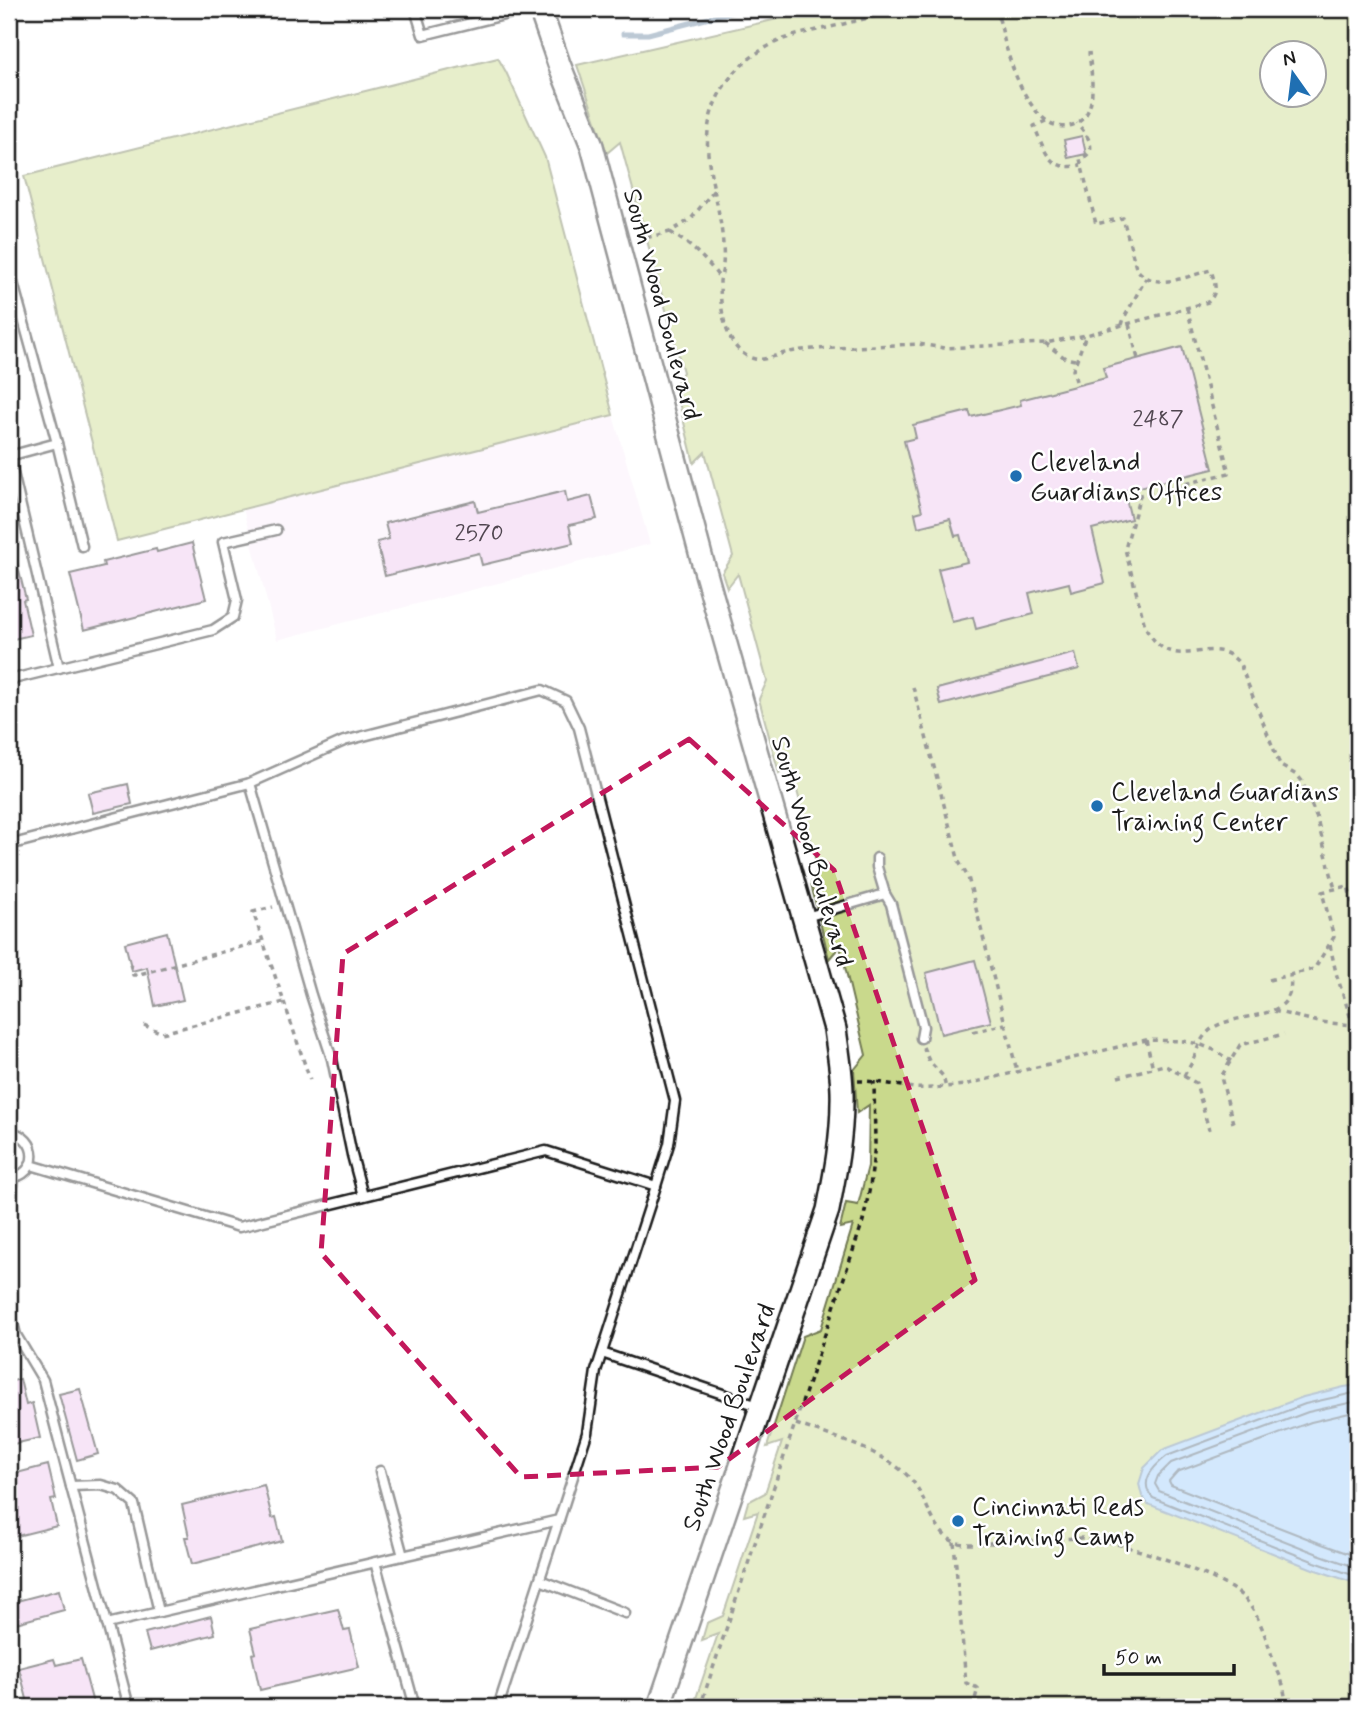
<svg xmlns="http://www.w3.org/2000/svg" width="1367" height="1716" font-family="Mynerve,sans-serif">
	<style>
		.built { fill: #faeefa }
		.green { fill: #c9d98c; stroke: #727a54; stroke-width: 2; fill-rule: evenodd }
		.water { fill: #9ecdfa; stroke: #6a86a1; stroke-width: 2 }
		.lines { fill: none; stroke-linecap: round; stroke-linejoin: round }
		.shore { stroke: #506375; stroke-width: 2 }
		.stream { stroke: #6a86a1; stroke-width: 5 }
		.building { fill: #edc5ee; stroke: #1c1c1c; stroke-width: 2 }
		.service-casing { stroke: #1c1c1c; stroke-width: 13 }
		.tertiary-casing { stroke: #1c1c1c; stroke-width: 26 }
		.path { stroke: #1c1c1c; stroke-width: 3.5; stroke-dasharray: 5 5; stroke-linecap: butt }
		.service { stroke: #fff; stroke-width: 8 }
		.tertiary { stroke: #fff; stroke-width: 21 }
		.marked { fill: none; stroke: #c2185b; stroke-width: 5; stroke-dasharray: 14 9; stroke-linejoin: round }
		.poi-dot { fill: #1f6fb2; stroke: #fff; stroke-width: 2.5 }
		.labels { text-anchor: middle; stroke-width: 5; stroke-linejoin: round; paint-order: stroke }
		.number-label { font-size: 23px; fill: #504650 }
		.street-label { font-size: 26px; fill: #1c1c1c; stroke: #fff }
		.poi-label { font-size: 26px; fill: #1c1c1c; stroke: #fff; text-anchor: start }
	</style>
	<rect width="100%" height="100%" fill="#fff"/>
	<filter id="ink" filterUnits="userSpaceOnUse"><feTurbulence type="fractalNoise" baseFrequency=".0143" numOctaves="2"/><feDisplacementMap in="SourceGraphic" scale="14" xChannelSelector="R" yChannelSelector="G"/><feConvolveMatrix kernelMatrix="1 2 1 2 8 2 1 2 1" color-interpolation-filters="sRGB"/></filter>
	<g filter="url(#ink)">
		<polygon class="built" points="613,415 650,544 277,640 243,509"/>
		<g class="green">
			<path d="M821 9H1358V1707H693L718 1634 702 1640 707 1623 723 1616 758 1512 744 1516 748 1502 765 1493 782 1442 767 1447 803 1336 821 1329 853 1225 840 1228 846 1203 858 1205 868 1166 869 1105 857 1113 854 1070 866 1055 840 946 829 959 811 884 818 868 790 765 779 773 759 699 767 681 738 574 727 588 722 573 733 556 705 452 694 463 675 386 683 372 620 142 607 153 577 65ZM1272 52H1314V94H1272Z"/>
			<polygon points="498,58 506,72 545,157 613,415 117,541 24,176"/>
		</g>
		<polygon class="water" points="1358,1385 1358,1584 1313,1569 1148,1504 1142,1496 1139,1484 1144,1468 1162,1450 1303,1397 1344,1387"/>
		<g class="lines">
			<g class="shore">
				<path d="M1358 1392 1305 1404 1167 1456C1153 1467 1138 1482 1153 1498L1315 1562 1358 1577"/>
				<polyline points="1358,1401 1308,1412 1171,1463 1158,1476 1155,1484 1159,1491 1318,1554 1358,1568"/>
				<polyline points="1358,1411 1311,1422 1177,1472 1169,1481 1171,1485 1322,1544 1358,1557"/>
			</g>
			<polyline class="stream" points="623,34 648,34 744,9"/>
		</g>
		<g class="building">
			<polygon points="1082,136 1086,154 1068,158 1064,140"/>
			<polygon points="1182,347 1213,469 1124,491 1131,519 1092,529 1105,583 1071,592 1069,583 1029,593 1034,614 976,629 973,617 952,622 938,569 967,562 960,535 955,536 950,519 918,527 915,513 922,511 904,441 916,438 913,425 969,411 971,417 1021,405 1020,400 1106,378 1103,368"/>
			<polygon points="565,491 567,502 591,496 597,519 569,525 573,543 482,565 479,553 385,576 377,542 389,539 385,523 475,501 478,512"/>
			<polygon points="192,543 206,599 84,630 70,574 104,566 103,562 156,549 157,552"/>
			<polygon points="14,551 26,599 23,600 31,635 9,640 9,552"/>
			<polygon points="1075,653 1079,669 941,705 937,689"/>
			<polygon points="128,784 132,804 93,813 88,793"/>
			<polygon points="167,932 183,1000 155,1006 147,967 132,971 125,943"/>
			<polygon points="975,960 991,1022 941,1034 926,973"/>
			<polygon points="20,1379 26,1405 32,1403 40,1438 9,1445 9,1382"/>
			<polygon points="80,1389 98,1454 77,1460 59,1394"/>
			<polygon points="48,1465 56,1499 51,1500 57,1526 9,1538 9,1475"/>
			<polygon points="264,1485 272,1518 276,1517 282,1541 192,1564 185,1537 189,1537 182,1505"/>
			<polygon points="59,1590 64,1610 9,1625 9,1603"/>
			<polygon points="338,1609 344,1631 350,1630 359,1667 260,1690 252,1654 256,1653 250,1629"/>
			<polygon points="211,1616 215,1634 150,1651 145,1633"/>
			<polygon points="54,1659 56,1665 81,1659 94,1707 29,1707 19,1668"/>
		</g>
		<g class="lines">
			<defs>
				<g id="service">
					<polyline points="415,9 423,35 528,9"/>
					<polyline points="9,242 9,268"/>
					<polyline points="9,268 57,443 9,456"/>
					<polyline points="57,443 82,546"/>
					<polyline points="9,456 59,668"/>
					<polyline points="9,680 213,630 233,617 237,600 223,542 276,530"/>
					<polyline points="250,783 311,995 332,1059 352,1155 363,1196"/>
					<polyline points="9,845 250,783 344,741 542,690 566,701 579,728 675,1101 669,1144 656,1186 546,1151 239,1227 31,1165"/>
					<polyline points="877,858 877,867 885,894"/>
					<polyline points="806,917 885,894 891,904 923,1027 921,1038"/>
					<path d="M9 1132C40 1136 40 1176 9 1178"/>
					<polyline points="9,1211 14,1178"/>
					<polyline points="9,1307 16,1335 43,1380 129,1707"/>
					<polyline points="602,1353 761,1407"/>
					<polyline points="380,1471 403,1556"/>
					<polyline points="71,1486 101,1485 118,1490 134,1504 159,1612"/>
					<polyline points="559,1520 587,1433 596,1371 656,1186"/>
					<polyline points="375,1562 415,1707"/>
					<polyline points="540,1580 625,1613"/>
					<polyline points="107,1624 559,1520 498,1707"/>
				</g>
				<path id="tertiary" d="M540 9 559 64 592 146 701 556 835 1029C838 1053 843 1077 842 1101 842 1138 835 1174 828 1210L659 1707"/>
			</defs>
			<use href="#service" class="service-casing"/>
			<use href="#tertiary" class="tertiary-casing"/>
			<g class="path">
				<path d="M994 9C1002 21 1002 36 1007 50 1014 76 1040 143 1077 123 1099 111 1091 73 1089 52"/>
				<path d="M1046 121 1034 126C1046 152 1048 172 1081 165"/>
				<path d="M714 190C719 212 725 242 723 265 723 270 721 275 720 281 720 306 724 352 755 359 763 361 773 356 781 354 792 351 802 350 813 349L918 344 944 348 1045 343 1086 335 1208 302C1219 291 1215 284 1211 270 1187 276 1154 293 1136 268L1123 218 1096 224 1080 159C1101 151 1086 134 1077 123"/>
				<path d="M670 232C690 244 705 258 719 277"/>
				<path d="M637 240 670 232 691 219 714 190C710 170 706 151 708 131 712 90 742 57 779 41 795 34 814 31 831 27 856 21 880 15 905 9"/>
				<path d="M1187 308 1229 473 1140 495 1125 549 1145 626C1173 682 1211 628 1240 664L1278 760 1281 766 1298 776 1302 781 1317 819 1335 889"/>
				<polyline points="1129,324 1138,359"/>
				<polyline points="1122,325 1124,318 1146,278"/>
				<polyline points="1045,343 1065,358 1075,360"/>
				<polyline points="1076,381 1073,370 1086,335"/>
				<polyline points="913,687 959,862 968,877 1017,1071"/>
				<polyline points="1330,945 1336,973 1353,1025"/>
				<polyline points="130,964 133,975 136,975 263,941"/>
				<polyline points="1269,980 1314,969 1334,937 1322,892 1348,886 1358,928"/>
				<polyline points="284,1002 310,1080"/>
				<polyline points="1274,1011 1319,1022 1353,1025 1354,1031"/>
				<polyline points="144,1025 162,1033 284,1002 253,912 273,907"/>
				<polyline points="973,1032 1005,1024"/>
				<polyline points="1146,1040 1153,1068"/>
				<polyline points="923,1047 929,1061 943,1076 946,1088"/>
				<path d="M1184 1076C1186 1071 1190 1067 1192 1062 1197 1052 1199 1040 1208 1032 1232 1008 1298 1027 1290 976"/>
				<polyline points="1118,1077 1164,1065 1196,1083 1209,1130"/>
				<path d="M858 1081C877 1081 895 1085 914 1088 930 1089 947 1087 964 1085L1146 1040 1183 1041 1199 1044 1214 1050 1231 1061"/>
				<polyline points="1233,1123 1221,1077 1240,1045 1284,1034"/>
				<path d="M796 1424C832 1437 883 1450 910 1478 927 1496 931 1532 955 1542 966 1546 981 1543 992 1543 1015 1541 1038 1540 1061 1539 1073 1538 1087 1537 1099 1540 1129 1545 1226 1577 1245 1599 1261 1618 1266 1639 1274 1662 1275 1667 1278 1671 1280 1676 1284 1686 1285 1697 1287 1707"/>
				<polyline points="954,1542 966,1683 978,1688 973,1707"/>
				<polyline points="700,1707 863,1221 870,1187 875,1144 874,1081"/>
			</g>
			<use href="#service" class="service"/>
			<use href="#tertiary" class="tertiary"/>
		</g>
	</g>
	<path d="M0 0H1367V1716H0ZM689 739 834 870 975 1280 718 1467 521 1477 321 1253 343 954Z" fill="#fff" fill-opacity=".55" fill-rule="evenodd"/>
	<path class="marked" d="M689 739 834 870 975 1280 718 1467 521 1477 321 1253 343 954Z"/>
	<g class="poi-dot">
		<circle cx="1016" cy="476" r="7"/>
		<circle cx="1097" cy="806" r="7"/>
		<circle cx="958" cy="1521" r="7"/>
	</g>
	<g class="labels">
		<g class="number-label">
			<text x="1158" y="426">2487</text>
			<text x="479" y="540">2570</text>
		</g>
		<g class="street-label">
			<text transform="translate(663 304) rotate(75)" y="9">South Wood Boulevard</text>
			<text transform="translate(813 851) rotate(74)" y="9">South Wood Boulevard</text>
			<text transform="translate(728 1417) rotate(-71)" y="9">South Wood Boulevard</text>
		</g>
		<g class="poi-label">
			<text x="1030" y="470">Cleveland<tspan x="1030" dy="30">Guardians Offices</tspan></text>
			<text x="1111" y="800">Cleveland Guardians<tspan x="1111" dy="30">Training Center</tspan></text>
			<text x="972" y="1515">Cincinnati Reds<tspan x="972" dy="30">Training Camp</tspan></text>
		</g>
	</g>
	<rect width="1367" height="1716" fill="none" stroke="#fff" stroke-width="35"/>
	<rect x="18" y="18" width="1332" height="1681" fill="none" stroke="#1c1c1c" stroke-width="2.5" filter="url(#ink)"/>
	<g transform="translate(1293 74) rotate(346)"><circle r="33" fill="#ffffff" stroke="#a4a4a4" stroke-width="2"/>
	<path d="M0-5L12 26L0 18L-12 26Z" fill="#1f6fb2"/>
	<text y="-10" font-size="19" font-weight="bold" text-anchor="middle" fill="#1c1c1c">N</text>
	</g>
	<path d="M1104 1664v10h130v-10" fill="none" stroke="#1c1c1c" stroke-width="3.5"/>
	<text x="1115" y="1664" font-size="21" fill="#1c1c1c" stroke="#ffffff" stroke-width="5" paint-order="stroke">50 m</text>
</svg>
